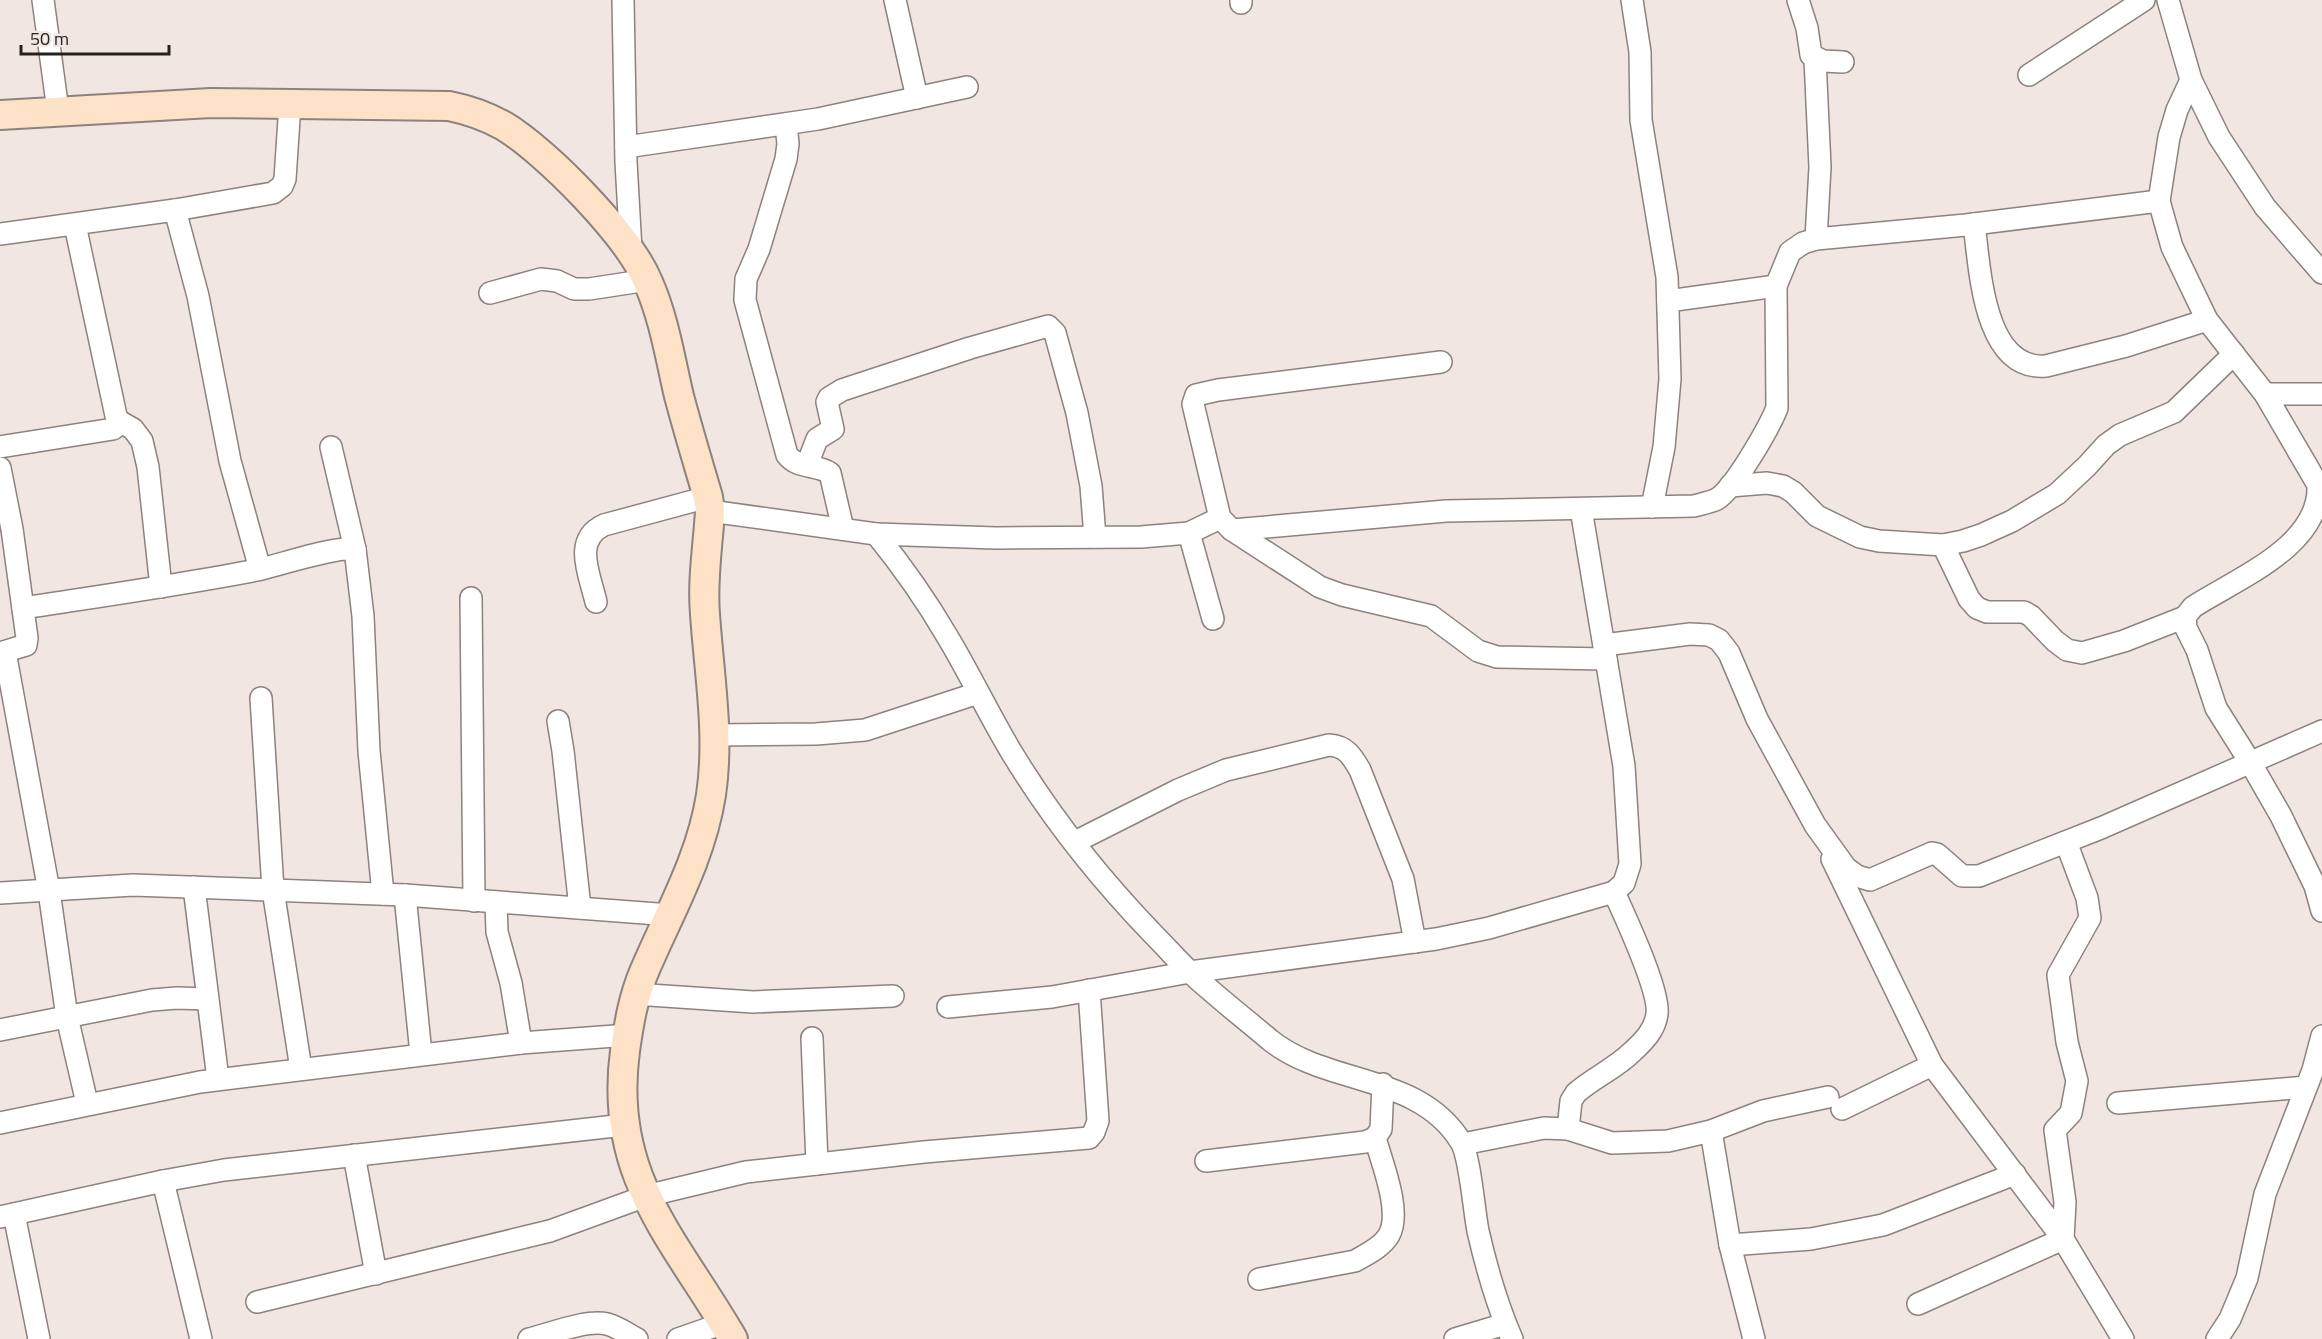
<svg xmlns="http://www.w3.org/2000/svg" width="2322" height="1339" font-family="'Titillium Web',sans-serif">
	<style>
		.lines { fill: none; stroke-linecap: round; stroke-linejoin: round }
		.minor-casing { stroke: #8c827e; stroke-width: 24 }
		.secondary-casing { stroke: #8c827e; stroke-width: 32 }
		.minor { stroke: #fff; stroke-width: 21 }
		.secondary { stroke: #fde2c7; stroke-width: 28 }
	</style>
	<rect width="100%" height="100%" fill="#f2e6e2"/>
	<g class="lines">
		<defs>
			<g id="minor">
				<polyline points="43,0 58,111"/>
				<polyline points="623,0 626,162 631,250"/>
				<polyline points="895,0 917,98"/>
				<polyline points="1241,0 1241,3"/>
				<polyline points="1632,0 1640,52 1641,120 1667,277 1670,379 1664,447 1652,507"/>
				<polyline points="1798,0 1807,28 1811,55 1823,61 1843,62"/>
				<polyline points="2168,0 2191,80 2219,137 2265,207 2322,273"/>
				<polyline points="1815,59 1820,167 1816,239"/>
				<polyline points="2029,75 2144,0"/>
				<polyline points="2191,80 2177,110 2169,137 2159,201 2172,247 2207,320 2265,394"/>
				<path d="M786 124 788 144 786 159 759 249 746 279 745 300 787 455C798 469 816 464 830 473L843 529"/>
				<polyline points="626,147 818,119 967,87"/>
				<polyline points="175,210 198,296 230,461 260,569"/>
				<path d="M1974 224C1980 268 1983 371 2046 366L2126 346 2207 320"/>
				<polyline points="0,234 175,210 273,193 282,186 285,179 290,104"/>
				<polyline points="490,293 541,279 557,281 574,289 589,289 648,280"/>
				<polyline points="1668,301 1776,286"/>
				<polyline points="1441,362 1218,390 1196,395 1193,404 1220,518 1232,530 1320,587 1342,595 1431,616 1478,651 1497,657 1606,659"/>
				<path d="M2322 394H2265L2318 485C2321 546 2236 579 2193 607L2185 617 2186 628 2197 650 2216 708 2250 762 2281 816 2315 886 2322 911"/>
				<polyline points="119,421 133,429 142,441 148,467 161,587"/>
				<polyline points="0,447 113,429 118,425 75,225"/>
				<polyline points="331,447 355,549"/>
				<polyline points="807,465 817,439 833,429 827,402 829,398 842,390 970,348 1048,326 1055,333 1077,413 1091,486 1095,537"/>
				<polyline points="0,468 12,529 27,638 26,645 0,653"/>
				<polyline points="1730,486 1767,483 1783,486 1793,492 1817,516 1860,537 1879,541 1943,545 1963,541 1981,535 2012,521 2057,494 2087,466 2106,445 2120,435 2174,412 2234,354"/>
				<path d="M710 511 876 534C902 566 926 600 947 636 970 674 989 715 1012 753 1052 819 1101 880 1154 935 1167 948 1179 962 1192 974 1217 997 1244 1018 1270 1040 1327 1086 1419 1073 1461 1142 1470 1156 1474 1211 1478 1231 1486 1266 1498 1307 1512 1339"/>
				<path d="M1232 530 1446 511 1694 506C1701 504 1711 502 1717 499 1734 489 1769 428 1777 408L1776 286 1790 252 1803 243 1816 239 1966 225 2159 201"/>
				<polyline points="1189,533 1213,619"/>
				<polyline points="876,534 996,538 1141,537 1189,533 1220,518"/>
				<polyline points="1943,545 1969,599 1977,608 1987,612 2024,612 2031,616 2055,641 2067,650 2082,653 2124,641 2185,617"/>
				<polyline points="471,598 474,901"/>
				<path d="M596 602C590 575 572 540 604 525L708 497"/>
				<path d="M23 608C101 596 179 585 257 570 280 565 335 546 355 549L363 616 369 751 383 894"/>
				<polyline points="1604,645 1690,634 1709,635 1719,640 1729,653 1757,719 1815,825 1846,868 1857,876 1870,880 1932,853 1937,854 1962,876 1979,876 2101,828 2322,731"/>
				<polyline points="5,652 49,891 67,1017 87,1103"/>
				<polyline points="261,698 273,890 301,1069"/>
				<polyline points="558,721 563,751 580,908"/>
				<polyline points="715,735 816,734 865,730 978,693"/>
				<path d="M1075 842 1178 790 1226 770 1329 745C1346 746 1352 756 1360 770L1403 879 1415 942"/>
				<polyline points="1832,859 1932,1065 2063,1239 2123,1339"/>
				<polyline points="194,887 218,1079"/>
				<polyline points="0,893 133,885 244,889 405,895 671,915"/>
				<polyline points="405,895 421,1054"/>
				<polyline points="496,902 497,932 511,983 521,1043"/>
				<polyline points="635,994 753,1002 893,996"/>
				<polyline points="948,1007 1052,997 1190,972 1436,939 1489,928 1614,892 1624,883 1630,864 1624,766 1581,509"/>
				<polyline points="0,1030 152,1000 177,998 207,999"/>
				<polyline points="812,1038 817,1164"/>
				<polyline points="2118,1103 2306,1087"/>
				<polyline points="1842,1109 1932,1065"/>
				<polyline points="0,1123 200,1082 521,1043 628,1035"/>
				<path d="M1568 1129 1571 1101 1576 1093C1593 1078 1616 1068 1632 1052 1644 1041 1655 1030 1657 1014 1660 990 1625 917 1614 892"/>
				<polyline points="1711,1131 1730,1245 1811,1239 1883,1225 2015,1174"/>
				<polyline points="1463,1144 1544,1128 1568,1129 1612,1143 1668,1141 1711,1131 1763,1111 1828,1097"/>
				<polyline points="354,1155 376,1274"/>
				<polyline points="1206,1161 1365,1142 1375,1138 1381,1129 1383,1084"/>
				<polyline points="163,1181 201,1339"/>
				<polyline points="14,1214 39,1339"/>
				<polyline points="0,1217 163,1181 224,1170 624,1125"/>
				<polyline points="1730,1245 1754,1339"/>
				<path d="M1259 1279 1355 1261C1367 1254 1382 1247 1389 1235 1402 1212 1382 1163 1375 1138"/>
				<polyline points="257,1302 550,1231 646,1196 746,1172 924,1152 1089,1138 1094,1132 1098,1121 1089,990"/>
				<polyline points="1918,1304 2063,1239 2065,1202 2055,1130 2071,1113 2077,1081 2067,1042 2058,975 2090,918 2087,898 2066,842"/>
				<path d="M529 1339C550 1334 587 1319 607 1324 618 1327 628 1334 637 1339"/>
				<polyline points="678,1339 724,1323"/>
				<polyline points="1455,1339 1505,1324"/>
				<polyline points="2217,1339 2230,1319 2247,1278 2265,1194 2313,1070 2322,1036"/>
			</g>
			<path id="secondary" d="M0 115 211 103 449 106C469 110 486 116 504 126 547 152 629 236 648 282 664 318 670 358 679 396 688 430 698 463 708 497L710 511C708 545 702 580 705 614 709 674 720 735 711 795 701 859 669 913 644 972 633 998 629 1023 625 1051 608 1177 675 1239 733 1339"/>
		</defs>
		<use href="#minor" class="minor-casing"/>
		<use href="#secondary" class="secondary-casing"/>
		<use href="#minor" class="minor"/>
		<use href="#secondary" class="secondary"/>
	</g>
	<path d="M21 45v9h148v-9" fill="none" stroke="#25211f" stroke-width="3"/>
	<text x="30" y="45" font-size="18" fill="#25211f" stroke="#f2e6e2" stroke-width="4.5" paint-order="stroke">50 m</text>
</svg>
